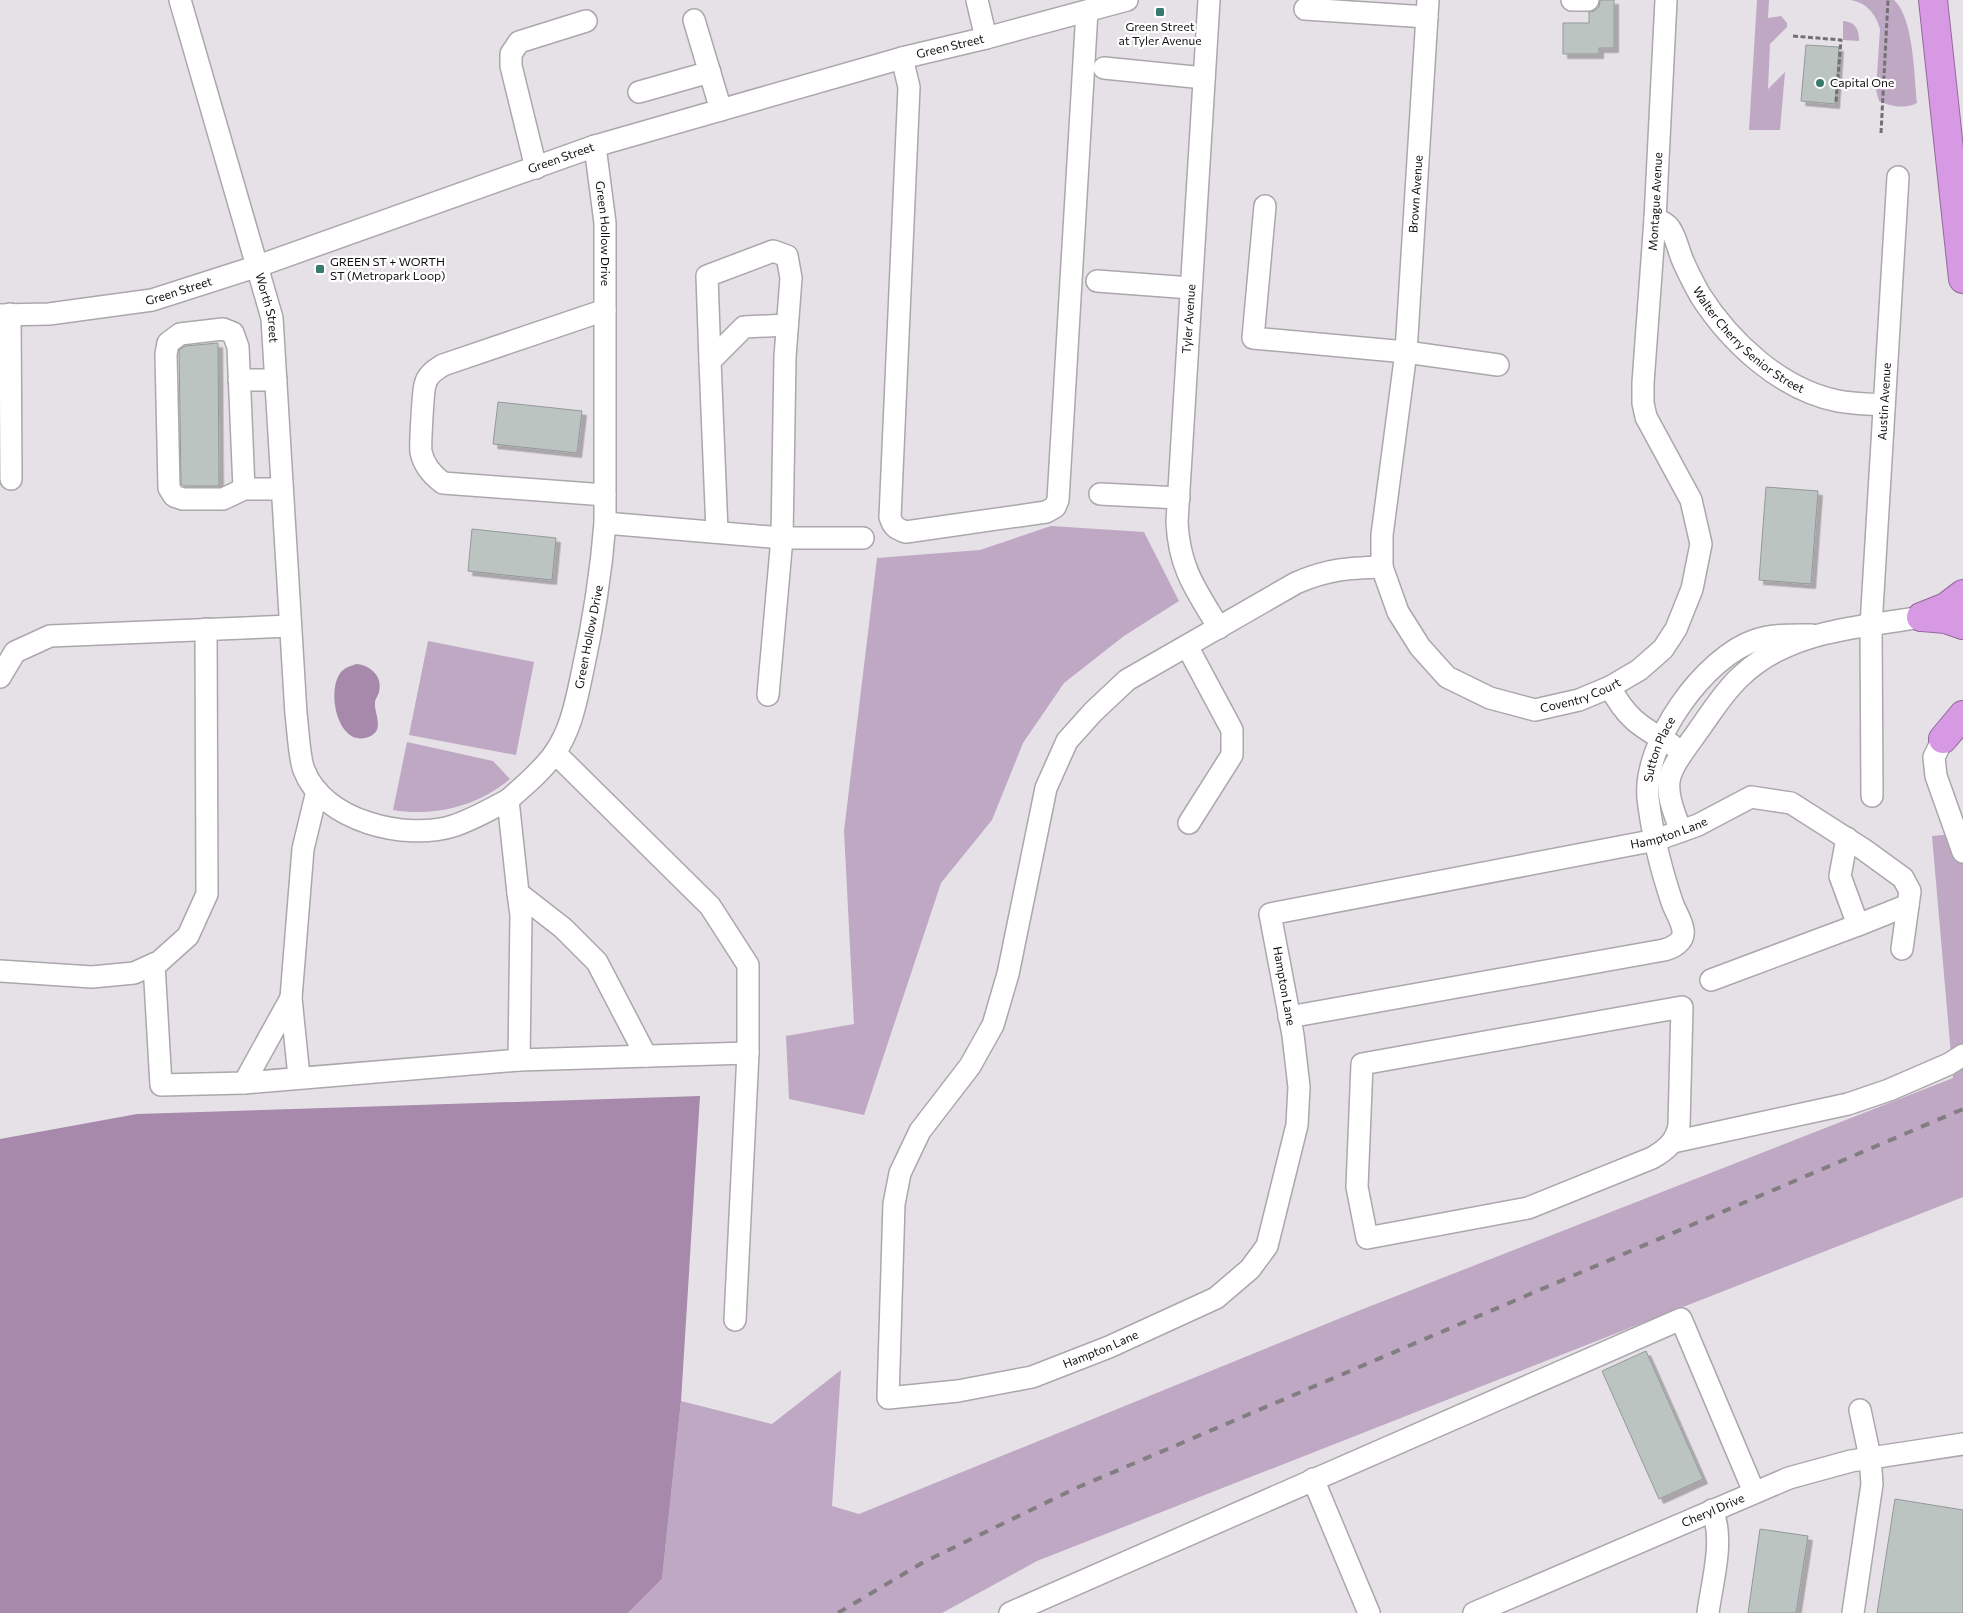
<svg xmlns="http://www.w3.org/2000/svg" width="1963" height="1613" font-family="Commissioner,sans-serif">
	<style>
		.green { fill: #bea8c3 }
		.water { fill: #a689ab }
		.building { fill: #bcc4c2; stroke: #929997; filter: url(#shadow) }
		.lines { fill: none; stroke-linecap: round; stroke-linejoin: round }
		.minor-casing { stroke: #aba7ac; stroke-width: 24 }
		.highway-casing { stroke: #93699a; stroke-width: 30 }
		.path { stroke: #736f73; stroke-width: 3; stroke-dasharray: 5 2.5; stroke-linecap: butt }
		.minor { stroke: #fff; stroke-width: 21 }
		.highway { stroke: #d899e4; stroke-width: 28 }
		.rail { stroke: #817d81; stroke-width: 4; stroke-dasharray: 9 9; stroke-linecap: butt }
		.poi-dot { fill: #377b6e; stroke: #fff; stroke-width: 2 }
		.labels { text-anchor: middle; stroke-width: 4.5; stroke-linejoin: round; paint-order: stroke }
		.poi-label { font-size: 12px; fill: #121012; stroke: #fff; text-anchor: start }
		.street-label { font-size: 12px; fill: #121012; stroke: #fff }
	</style>
	<defs>
		<filter id="shadow"><feDropShadow dx="4.5" dy="4.5" stdDeviation="0" flood-color="#0004"/></filter>
	</defs>
	<rect width="100%" height="100%" fill="#e6e1e7"/>
	<g class="green">
		<polygon points="1757,0 1769,0 1768,18 1781,16 1787,23 1787,27 1770,44 1768,89 1785,72 1780,130 1749,130"/>
		<path d="M1850 0H1894C1914 18 1914 76 1917 103 1905 109 1891 107 1879 101L1876 90 1880 29C1876 14 1866 2 1850 0Z"/>
		<path d="M1843 21C1856 22 1859 30 1859 41L1843 40Z"/>
		<polygon points="1051,526 1144,532 1179,601 1124,636 1064,683 1023,743 992,820 941,883 864,1115 789,1099 786,1036 854,1024 844,831 877,558 980,550"/>
		<polygon points="428,641 534,662 516,755 409,735"/>
		<path d="M407 742 493 761 510 779C478 806 435 817 393 810Z"/>
		<polygon points="1963,833 1963,1197 1037,1561 942,1613 628,1613 662,1579 681,1401 772,1424 841,1370 832,1506 859,1514 1358,1311 1953,1078 1932,836"/>
	</g>
	<g class="water">
		<path d="M356 664C370 665 383 676 379 692 378 696 375 699 375 703 374 714 387 733 365 738 336 744 326 687 342 671 346 667 351 666 356 664Z"/>
		<polygon points="700,1096 681,1401 662,1579 628,1613 0,1613 0,1139 137,1114"/>
	</g>
	<g class="building">
		<polygon points="1600,0 1614,0 1614,48 1599,48 1599,54 1563,54 1563,23 1589,23 1589,12 1594,11 1599,7"/>
		<polygon points="1806,45 1839,47 1835,104 1801,101"/>
		<polygon points="218,343 219,486 185,486 181,484 179,350 185,346"/>
		<polygon points="498,402 582,411 577,453 493,444"/>
		<polygon points="1766,487 1818,491 1811,584 1759,580"/>
		<polygon points="472,529 556,538 552,580 468,571"/>
		<polygon points="1646,1351 1703,1479 1659,1499 1602,1371"/>
		<polygon points="1895,1499 1963,1510 1963,1613 1877,1613"/>
		<polygon points="1760,1529 1808,1536 1796,1613 1748,1613"/>
	</g>
	<g class="lines">
		<defs>
			<g id="minor">
				<path id="s1" d="M180 0 272 318 296 714C298 728 299 758 304 770 323 821 406 841 453 826 472 820 491 809 508 800"/>
				<polyline points="977,0 986,38"/>
				<path d="M1209 0 1177 522C1179 568 1196 590 1219 628"/>
				<path id="s2" d="M1428 0 1406 352 1382 535V567L1398 612 1420 647 1447 677 1490 698 1535 710 1579 700 1610 687 1639 670 1663 649 1676 629 1692 589 1701 544 1691 500 1646 417 1643 403V383L1655 219 1666 0"/>
				<polyline points="1572,0 1588,0"/>
				<polyline points="1305,9 1427,17"/>
				<polyline points="694,20 721,110"/>
				<path d="M902 58 909 87 890 517C893 527 897 529 906 532L1046 512 1055 507 1058 500 1087 11"/>
				<polyline points="1104,68 1204,78"/>
				<polyline points="639,92 710,72"/>
				<path id="s3" d="M595 146 605 223V523C601 574 593 624 582 674 576 702 571 730 554 754 542 771 524 786 508 800L518 893 563 928 597 962 646 1056"/>
				<polyline points="536,168 511,66 511,54 519,42 586,21"/>
				<polyline points="1265,206 1253,338 1406,352 1498,365"/>
				<path id="s4" d="M1655 219C1660 221 1664 222 1668 226 1676 235 1678 250 1683 261 1688 273 1694 284 1700 295 1730 342 1781 390 1838 401 1853 404 1869 404 1884 405"/>
				<polyline points="1097,281 1191,288"/>
				<path d="M605 310 443 365C435 370 427 375 425 385 423 392 420 445 421 452 424 466 432 475 443 483L605 495"/>
				<polyline points="10,314 11,479"/>
				<path id="s5" d="M0 315 49 314 152 300 258 266 595 146 902 58 986 38 1127 0"/>
				<polyline points="710,361 707,276 773,251 787,256 791,278 785,357 782,538 768,695"/>
				<polyline points="239,380 276,380"/>
				<polyline points="244,489 223,499 183,499 174,496 169,488 166,354 168,343 180,334 223,329 233,333 238,347 244,489 282,489"/>
				<polyline points="1100,494 1179,498"/>
				<polyline points="605,523 782,538 863,538"/>
				<polyline points="717,531 710,361 744,327 787,325"/>
				<path id="s6" d="M1382 567C1348 568 1328 569 1296 583L1127 680 1093 712 1067 741 1046 788 1008 974 993 1025 970 1066 920 1131 900 1173 894 1204 888 1398 958 1391 1032 1377 1109 1347 1216 1298 1250 1269 1267 1246 1297 1125 1299 1087 1293 1035 1270 914 1656 840 1698 825 1751 797 1791 803 1863 849 1903 878 1910 891 1902 949"/>
				<polyline points="206,629 207,894 188,936 159,962 154,964 161,1085 244,1083 519,1060 748,1053"/>
				<polyline points="1187,646 1232,730 1232,755 1189,823"/>
				<polyline points="0,677 15,652 50,636 290,626"/>
				<path d="M1610 687C1627 720 1642 727 1672 745"/>
				<polyline points="1943,739 1934,757 1936,776 1963,852"/>
				<polyline points="555,753 710,906 748,965 748,1053 735,1320"/>
				<path id="s7" d="M1872 796 1871 626 1898 177"/>
				<path d="M1681 831C1660 778 1666 776 1698 731 1711 713 1723 693 1740 677 1788 630 1858 628 1921 617"/>
				<polyline points="1847,838 1840,876 1858,925"/>
				<polyline points="518,893 521,915 519,1060"/>
				<polyline points="0,971 92,977 134,973 154,964"/>
				<polyline points="1711,980 1858,925 1908,905"/>
				<path d="M1682 1007 1679 1125C1676 1142 1666 1150 1652 1158L1528 1208 1367 1238 1357 1187 1362 1064Z"/>
				<path id="s8" d="M1289 1017 1664 950C1672 948 1685 942 1683 930 1682 921 1675 911 1672 902 1661 869 1652 833 1648 798 1643 743 1704 657 1756 640 1774 634 1793 635 1812 635"/>
				<polyline points="299,1077 291,998 303,849 317,791"/>
				<polyline points="244,1083 291,998"/>
				<polyline points="1673,1142 1848,1104 1889,1090 1949,1064 1963,1055"/>
				<polyline points="1313,1479 1369,1613"/>
				<polyline points="1010,1613 1681,1319 1754,1492"/>
				<path id="s9" d="M1474 1613 1789 1478 1851 1461 1963 1444"/>
				<path d="M1708 1613C1712 1582 1725 1539 1712 1510"/>
				<polyline points="1853,1613 1872,1484 1870,1457 1860,1410"/>
			</g>
			<g id="highway">
				<polyline points="1933,0 1963,279"/>
				<polyline points="1921,617 1946,607 1963,594"/>
				<polyline points="1922,617 1946,619 1963,625"/>
				<polyline points="1943,739 1963,715"/>
			</g>
		</defs>
		<use href="#minor" class="minor-casing"/>
		<use href="#highway" class="highway-casing"/>
		<g class="path">
			<polyline points="1793,36 1841,40 1836,102"/>
			<polyline points="1881,133 1888,0"/>
		</g>
		<use href="#minor" class="minor"/>
		<use href="#highway" class="highway"/>
		<polyline class="rail" points="838,1613 922,1563 1074,1489 1963,1109"/>
	</g>
	<g class="poi-dot">
		<rect x="1155" y="7" width="10" height="10" rx="2.5"/>
		<circle cx="1820" cy="83" r="5"/>
		<rect x="315" y="264" width="10" height="10" rx="2.5"/>
	</g>
	<g class="labels">
		<g class="poi-label">
			<text x="1160" y="31" text-anchor="middle">Green Street<tspan x="1160" dy="14">at Tyler Avenue</tspan></text>
			<text x="1830" y="87">Capital One</text>
			<text x="330" y="266">GREEN ST + WORTH<tspan x="330" dy="14">ST (Metropark Loop)</tspan></text>
		</g>
		<g class="street-label">
			<text dy="4" stroke="none"><textPath href="#s5" startOffset="991">Green Street</textPath></text>
			<text dy="4" stroke="none"><textPath href="#s5" startOffset="586">Green Street</textPath></text>
			<text transform="translate(1416 194) rotate(-86)" y="4">Brown Avenue</text>
			<text dy="4" stroke="none"><textPath href="#s2" startOffset="1406">Montague Avenue</textPath></text>
			<text dy="4" stroke="none"><textPath href="#s3" startOffset="88">Green Hollow Drive</textPath></text>
			<text dy="4" stroke="none"><textPath href="#s5" startOffset="181">Green Street</textPath></text>
			<text dy="4" stroke="none"><textPath href="#s1" startOffset="320">Worth Street</textPath></text>
			<text transform="translate(1189 319) rotate(-86)" y="4">Tyler Avenue</text>
			<text dy="4" stroke="none"><textPath href="#s4" startOffset="158">Walter Cherry Senior Street</textPath></text>
			<text dy="4" stroke="none"><textPath href="#s7" startOffset="395">Austin Avenue</textPath></text>
			<text transform="translate(589 637) rotate(-79)" y="4">Green Hollow Drive</text>
			<text dy="4" stroke="none"><textPath href="#s2" startOffset="841">Coventry Court</textPath></text>
			<text dy="4" stroke="none"><textPath href="#s8" startOffset="599">Sutton Place</textPath></text>
			<text dy="4" stroke="none"><textPath href="#s6" startOffset="2229">Hampton Lane</textPath></text>
			<text transform="translate(1284 986) rotate(80)" y="4">Hampton Lane</text>
			<text dy="4" stroke="none"><textPath href="#s6" startOffset="1284">Hampton Lane</textPath></text>
			<text dy="4" stroke="none"><textPath href="#s9" startOffset="260">Cheryl Drive</textPath></text>
		</g>
	</g>
</svg>
